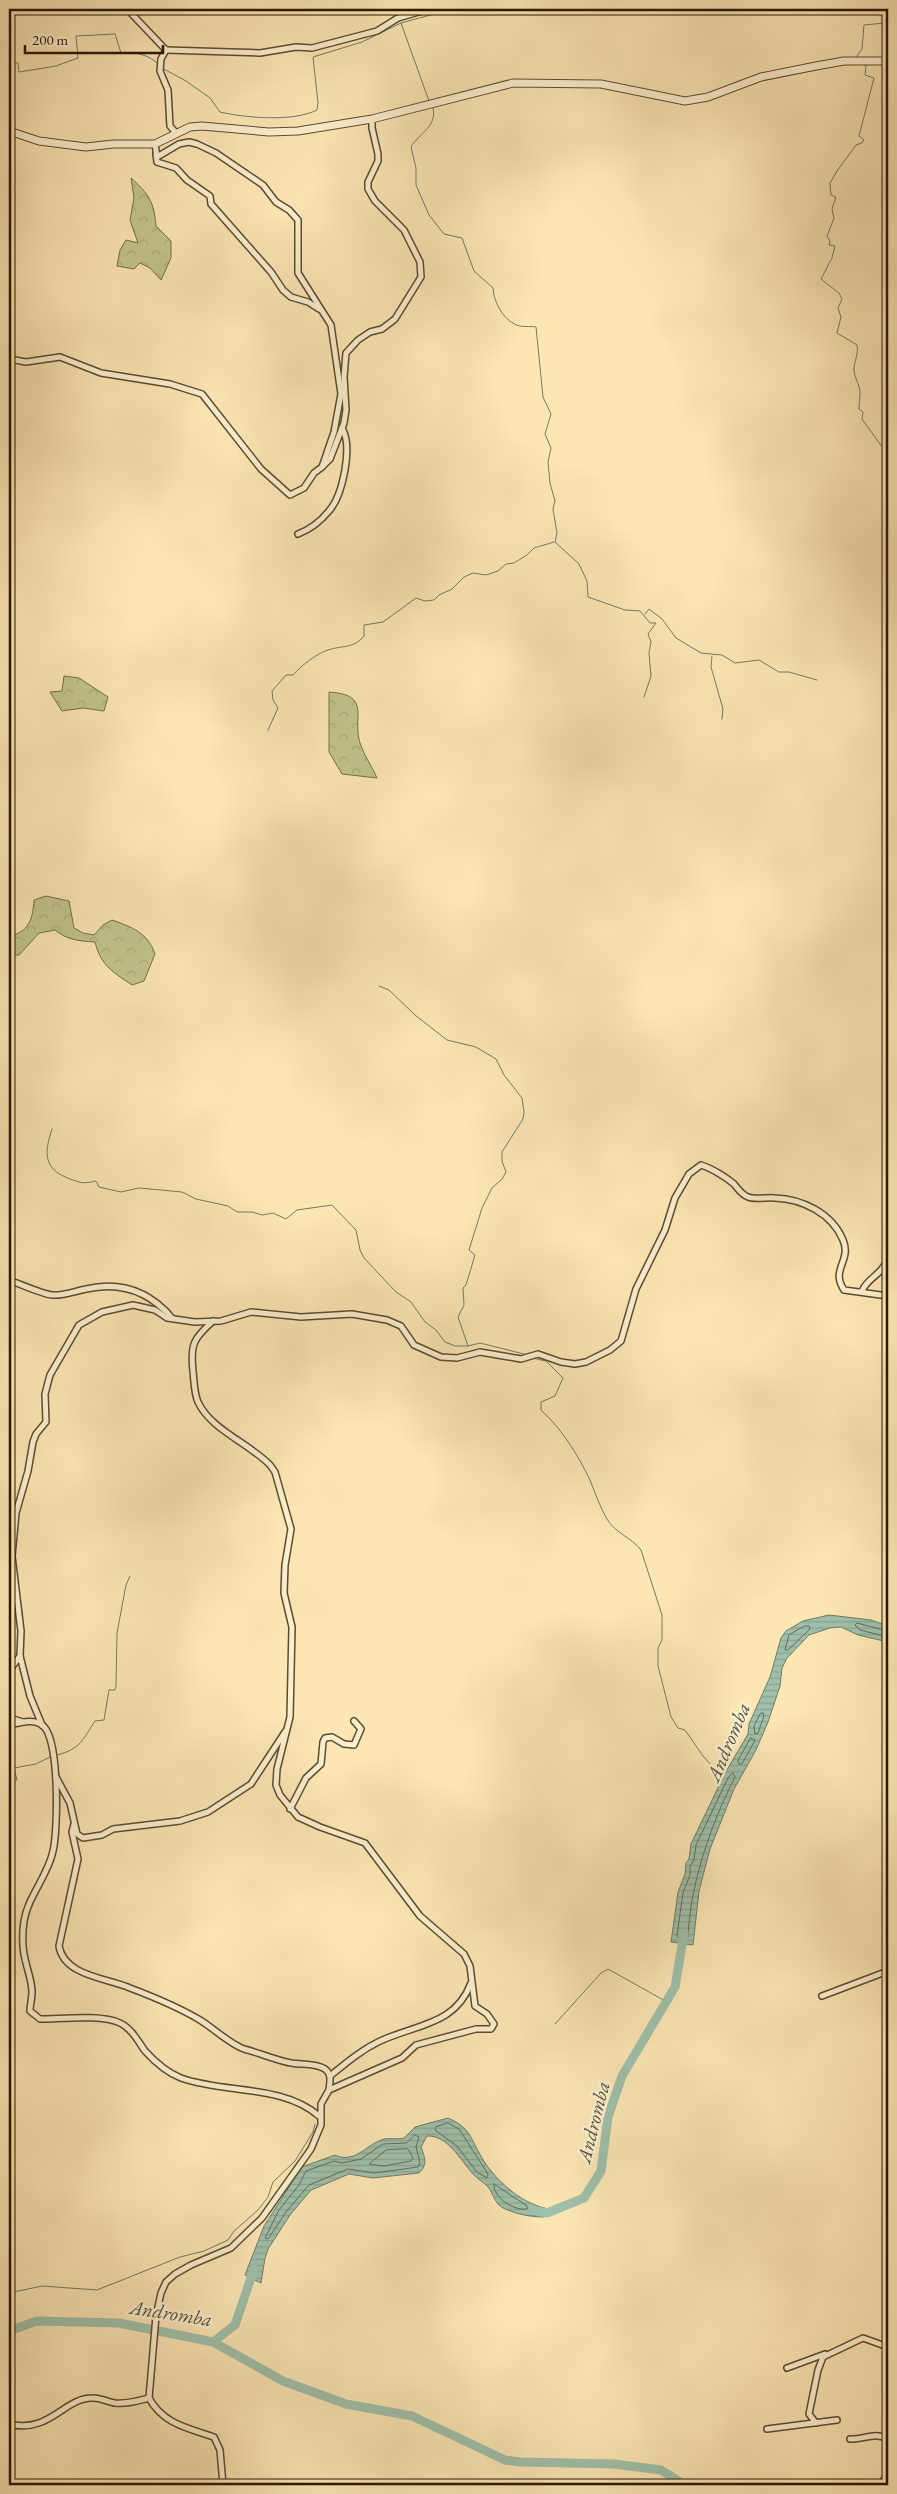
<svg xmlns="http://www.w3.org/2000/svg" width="897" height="2494" font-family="'EB Garamond',serif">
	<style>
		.forest { fill: url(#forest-crowns); stroke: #746e48 }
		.water { fill: url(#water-rules); stroke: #6f7c68 }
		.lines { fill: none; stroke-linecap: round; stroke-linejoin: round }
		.shore { stroke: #636c58; stroke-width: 1 }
		.stream { stroke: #6f7c68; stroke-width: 1 }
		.river { stroke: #9fc0ab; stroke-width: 9 }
		.minor-casing { stroke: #5c4b30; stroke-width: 8 }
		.tertiary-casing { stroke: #5c4b30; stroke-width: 9 }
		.minor { stroke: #fcefce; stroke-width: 5 }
		.tertiary { stroke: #fcefce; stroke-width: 7 }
		.labels { text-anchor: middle; stroke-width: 5; stroke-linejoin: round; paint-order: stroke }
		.water-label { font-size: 20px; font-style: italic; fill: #51523e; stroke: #fcefce }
	</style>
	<defs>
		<pattern id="forest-crowns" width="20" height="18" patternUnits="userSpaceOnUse" patternTransform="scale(1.25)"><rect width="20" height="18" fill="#c1c48b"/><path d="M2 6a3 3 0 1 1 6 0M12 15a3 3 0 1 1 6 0" fill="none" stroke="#a6a876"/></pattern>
		<pattern id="water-rules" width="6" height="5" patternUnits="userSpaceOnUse" patternTransform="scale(1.25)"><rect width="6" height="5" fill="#9fc0ab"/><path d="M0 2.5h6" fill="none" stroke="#89a492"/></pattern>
	</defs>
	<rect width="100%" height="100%" fill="#fbe6b4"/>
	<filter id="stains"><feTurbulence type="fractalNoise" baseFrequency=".004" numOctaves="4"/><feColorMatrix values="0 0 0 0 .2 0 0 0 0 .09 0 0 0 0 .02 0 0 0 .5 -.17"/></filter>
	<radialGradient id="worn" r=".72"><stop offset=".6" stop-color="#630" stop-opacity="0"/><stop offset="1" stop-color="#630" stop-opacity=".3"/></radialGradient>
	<g class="forest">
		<path d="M131 178C149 194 154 202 156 226L171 241V258L161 280 150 268 140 263 134 269 117 266 120 250 126 240 138 243 130 220 134 198Z"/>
		<polygon points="64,676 79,678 108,697 104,711 83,708 62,711 50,692 62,691"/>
		<path d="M329 692C372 695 352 716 360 743 364 756 372 766 377 778L342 774 329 752Z"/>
		<path d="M46 896 69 901 74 928 83 933 94 935 103 925 112 920C132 927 148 933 155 954L144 981 132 985C113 972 101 966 95 942 80 941 67 940 55 930L39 933 19 955H9V936C29 933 33 918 34 900Z"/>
	</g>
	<g class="water">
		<polygon points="829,1615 871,1620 888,1626 888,1642 858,1635 841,1627 830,1628 809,1635 787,1658 782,1668 780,1686 768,1722 756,1750 734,1789 710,1849 699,1891 693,1945 671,1942 678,1892 685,1874 686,1863 689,1859 691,1844 724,1775 748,1734 749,1724 770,1677 781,1638 786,1631 803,1621"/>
		<path d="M448 2118C471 2128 470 2138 482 2158 494 2179 521 2203 545 2208L544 2217C530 2217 516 2214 503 2208 495 2204 493 2193 488 2187 484 2182 477 2179 473 2174 461 2161 448 2135 427 2136L421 2147C425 2158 428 2165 419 2173L373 2178 349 2174 311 2190 290 2215 268 2249 265 2258 261 2283 245 2275 264 2226 302 2167 335 2155C354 2164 365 2146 381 2140 388 2137 397 2140 404 2138L415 2127Z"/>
	</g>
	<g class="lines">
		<g class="shore">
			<polygon points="805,1626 809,1626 810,1629 788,1650 785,1650 789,1635"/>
			<polyline points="888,1631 857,1623 855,1625 860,1630 888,1637"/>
			<polygon points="763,1713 764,1716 758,1733 755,1734 754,1726 760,1714"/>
			<polygon points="751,1738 755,1740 742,1764 739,1764 738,1761"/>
			<path d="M733 1773 735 1777C711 1824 690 1884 688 1937L679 1938 677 1936 683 1893 690 1875V1866L694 1860 696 1845 728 1778Z"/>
			<polygon points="448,2123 459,2129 488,2174 487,2178 477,2172 457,2146 435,2130 436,2127"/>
			<polygon points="415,2135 419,2137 416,2147 420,2163 418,2167 374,2173 348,2169 309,2185 286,2212 268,2239 265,2238 279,2210 299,2185 306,2171 334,2161 342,2163 361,2159 383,2144 406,2143"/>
			<polygon points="408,2149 413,2158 411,2161 384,2166 369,2164 386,2150"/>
			<path d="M494 2184 527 2206V2209C514 2211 493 2198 494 2184Z"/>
		</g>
		<g class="stream">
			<polyline points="856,57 862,49 864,25 884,23 882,9"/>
			<path d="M9 62 18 63 19 72 56 66 78 58 76 36 115 34 121 53C133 51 151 55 159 65"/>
			<path d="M862 64 866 65 865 75 874 78 859 136 864 140 862 143 856 145 837 171 830 183 831 195 836 197 832 209 834 218 827 236 830 241 829 245 835 246 832 258 821 279 839 293 842 299 838 308 841 317 837 333 857 345C859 354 854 361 854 369 854 378 860 384 860 393 860 398 859 403 859 409L863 412 862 419 888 455"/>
			<path d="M162 68 186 81 210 98 220 112C246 118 293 122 317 110L318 103 313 57 362 42 401 23"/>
			<polyline points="429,101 401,23 434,14 444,9"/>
			<path d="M432 106C440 125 418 134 411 147L416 168V185L429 215 444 234 462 238 474 271 493 288C494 303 504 322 520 326 525 327 532 326 536 327L543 397 551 414 545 434 551 448 548 462 550 483 555 501 553 509 557 533 555 542 579 564 587 581 588 597 625 610 640 611 650 623H656L648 634 651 642 649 653 651 676 644 697"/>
			<polyline points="888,477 888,484"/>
			<polyline points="645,614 649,609 662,619 676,638 701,653 722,655 735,663 759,660 779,672 789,672 817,680"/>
			<polyline points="712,656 711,667 723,709 722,719"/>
			<path d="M268 730 278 708 273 700 272 691 286 675H293C302 665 316 654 328 650 343 645 353 649 364 636V625L383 622 416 598 425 601 434 600 439 595 452 589 464 577 473 573 486 575 498 571 506 564 514 563 527 555 534 548 554 542"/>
			<polyline points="379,986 389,990 415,1015 447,1040 476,1047 496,1059 504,1075 522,1098 524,1112 523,1119 502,1152 502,1161 506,1172 502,1179 492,1188 482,1208 469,1250 475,1255 466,1285 463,1288 464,1305 458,1317 468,1346 480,1343 528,1355"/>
			<path d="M52 1129C44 1153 43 1169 70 1179 82 1183 82 1184 96 1181L99 1187 121 1192 139 1188 182 1192 196 1199 228 1206 237 1212H252L262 1215 273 1213 286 1219 297 1210 332 1205 356 1230 360 1250 364 1258 396 1292 411 1302 425 1322 436 1330 445 1342 455 1346H468"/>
			<path d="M532 1358 546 1361 563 1378 555 1396 541 1402V1410C562 1429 578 1455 590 1480 595 1493 600 1507 607 1519 615 1533 631 1537 641 1550L662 1615V1640L658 1648V1666L671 1717 678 1728 685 1730 703 1756 722 1777"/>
			<path d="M57 1755C81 1749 83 1739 95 1721L104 1720 109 1690H115L116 1687 117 1633 126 1585 130 1576"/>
			<polyline points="9,1780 17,1780 14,1768 36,1764 52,1756"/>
			<polyline points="555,2024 601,1973 608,1969 667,2002"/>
			<polyline points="9,2293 42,2286 97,2290 180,2257 204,2251 228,2240 234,2231 258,2210 268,2197 273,2182 295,2161 313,2132 315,2124"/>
		</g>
		<g class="river">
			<polyline points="533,2210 547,2213 584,2198 601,2171 608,2117 622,2076 675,1987 684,1933"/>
			<polyline points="9,2331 37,2321 119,2323 213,2342 235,2325 254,2269"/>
			<polyline points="213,2342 283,2381 346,2404 412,2416 505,2460 520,2462 614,2464 661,2470 685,2485"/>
		</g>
		<defs>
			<g id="minor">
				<polyline points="127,9 166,50"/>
				<polyline points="166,50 260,53 296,47 312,48 377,31 398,18 429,9"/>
				<polyline points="166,50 161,59 160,71 168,90 170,126 176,133"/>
				<polyline points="156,154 157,162 176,168 187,180 210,196 211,204 271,272 283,290 291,297 308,302 319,309"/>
				<polyline points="9,359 26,362 60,357 101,373 170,384 202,394 261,469 290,495 304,488 314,473 322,467 334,432 341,394 331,325 298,273 298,220 289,210 276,202 263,185 216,153 197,144 189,142 179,144 157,157 155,144"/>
				<polyline points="322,467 330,459 344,423 346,410 344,377 346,353 358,340 370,332 382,329 395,319 421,277 420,262 404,230 375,201 368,189 368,182 378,161 378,154 372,128 372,119"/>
				<path d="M298 534C311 529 320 522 329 511 343 495 353 446 342 428"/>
				<path d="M9 1280C20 1284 42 1294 52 1295 64 1296 75 1291 86 1289 121 1281 149 1291 172 1318"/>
				<path d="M862 1291C868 1277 883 1275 888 1257"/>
				<path d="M213 1321C194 1338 190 1344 193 1371 194 1380 194 1393 198 1402 211 1430 249 1443 270 1465L275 1472 291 1529 285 1565 284 1593 292 1627 290 1717 277 1769 276 1785 280 1795 298 1817 320 1827 365 1843 420 1916 464 1954 470 1966 475 2006 487 2014 494 2024 491 2029H476L416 2045 402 2058 329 2090 321 2104V2125L311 2149 262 2218 231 2248 191 2265 175 2274 166 2282 161 2293 156 2316 149 2398C163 2424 188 2428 214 2437L220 2450 223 2485"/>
				<polyline points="9,1671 20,1656"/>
				<polyline points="9,1718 23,1722"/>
				<path d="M9 1725C19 1723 33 1718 42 1725 60 1736 58 1831 53 1851 48 1876 28 1896 24 1921 22 1935 22 1949 26 1963 28 1972 32 1982 32 1992 32 1999 30 2005 30 2011L40 2019C61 2019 101 2014 120 2023 131 2028 138 2041 145 2051 155 2062 168 2073 181 2078 226 2094 282 2084 319 2116"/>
				<path d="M42 1725 30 1696 20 1656 21 1631 12 1556 16 1513 28 1471 33 1442 36 1434 46 1422 45 1394 50 1375 79 1325 102 1312 133 1305 155 1310 167 1318 195 1322 221 1321 251 1312 301 1317 352 1314 387 1320 401 1326 414 1345 441 1357 457 1358 480 1352 521 1359 538 1354 561 1362 575 1364 586 1362 610 1350 621 1341 636 1289 665 1230 675 1198 689 1174 701 1165C711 1168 726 1177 734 1184 738 1189 742 1195 748 1197 756 1200 767 1197 775 1198 802 1199 832 1213 843 1240 852 1261 830 1269 844 1290L888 1296"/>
				<polyline points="56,1777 70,1803 77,1834 83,1838 102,1835 113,1829 180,1821 208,1812 251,1784 285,1732"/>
				<polyline points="290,1809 306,1778 321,1764 323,1742 325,1738 332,1737 344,1744 354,1745 361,1729 354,1721"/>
				<path d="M74 1824 72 1832 78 1859 59 1946C64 1976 107 1978 130 1988 154 1997 178 2007 200 2020 213 2028 230 2044 244 2049 260 2053 275 2060 291 2063 302 2065 315 2063 325 2069 332 2074 330 2082 329 2090"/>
				<polyline points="822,1996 888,1971"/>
				<path d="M330 2076C346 2063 360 2051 378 2042 415 2024 455 2026 471 1983"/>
				<polyline points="787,2368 825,2354"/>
				<polyline points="816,2423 809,2414 818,2370 823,2357 863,2338 888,2347"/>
				<path d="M9 2424C49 2434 64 2398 92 2398 99 2397 107 2402 115 2403 127 2404 138 2401 149 2398"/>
				<polyline points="767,2429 837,2420"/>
				<path d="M850 2439C863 2440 875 2431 887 2439L888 2445"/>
				<polyline points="880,2485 888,2474"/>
			</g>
			<polyline id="tertiary" points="9,131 39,141 86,147 113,144 155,144 190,127 202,126 269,132 298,131 372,119 513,83 601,84 685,101 708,97 761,77 816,66 844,61 888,61"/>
		</defs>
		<use href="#minor" class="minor-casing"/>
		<use href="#tertiary" class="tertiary-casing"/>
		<use href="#minor" class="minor"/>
		<use href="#tertiary" class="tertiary"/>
	</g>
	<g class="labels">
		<g class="water-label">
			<text transform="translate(728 1742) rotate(-67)" y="7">Andromba</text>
			<text transform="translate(593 2122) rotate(-76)" y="7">Andromba</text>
			<text transform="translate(171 2313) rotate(9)" y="7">Andromba</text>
		</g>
	</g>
	<rect width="897" height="2494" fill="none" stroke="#fbe6b4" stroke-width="30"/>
	<rect x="10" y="10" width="877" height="2474" fill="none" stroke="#271704" stroke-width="2.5"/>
	<rect x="15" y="15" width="867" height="2464" fill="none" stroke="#271704"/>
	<path d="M25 45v8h138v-8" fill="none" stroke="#271704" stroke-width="2.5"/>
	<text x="32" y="45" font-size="15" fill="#271704" stroke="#fcefce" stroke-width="4" paint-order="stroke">200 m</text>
	<rect width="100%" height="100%" filter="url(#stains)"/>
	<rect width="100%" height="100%" fill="url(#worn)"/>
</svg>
